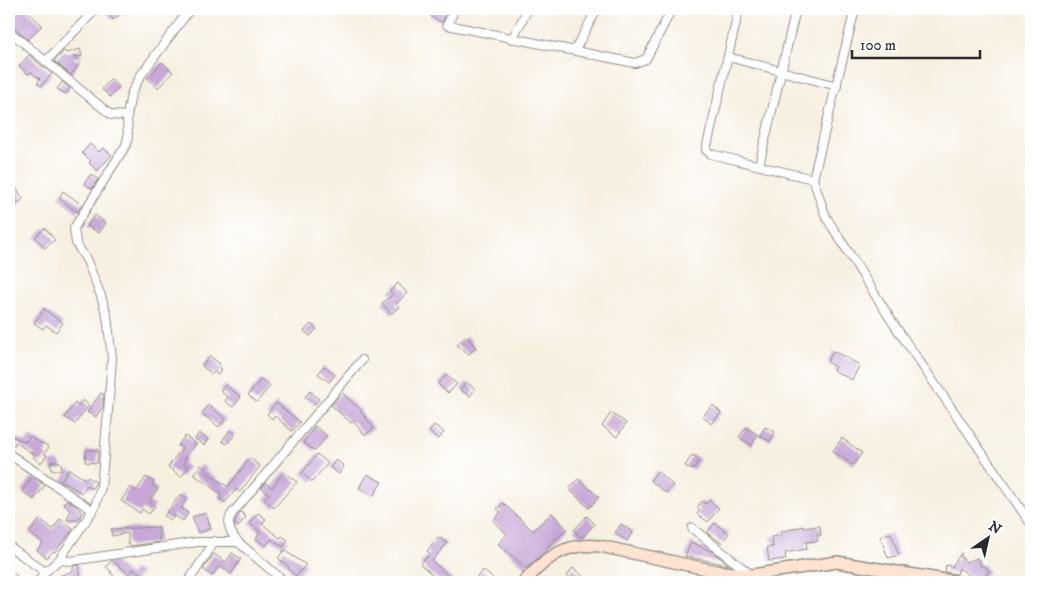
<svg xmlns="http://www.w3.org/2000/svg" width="1040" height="591" font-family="'IM FELL DW Pica',serif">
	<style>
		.building { fill: #c6a7d7 }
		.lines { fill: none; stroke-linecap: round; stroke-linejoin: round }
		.minor-casing { stroke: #918e86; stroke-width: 10 }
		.secondary-casing { stroke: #918e86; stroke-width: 14 }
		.minor { stroke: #fff; stroke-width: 8 }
		.secondary { stroke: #fee3d2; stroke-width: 11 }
	</style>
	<rect width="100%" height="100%" fill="#fff"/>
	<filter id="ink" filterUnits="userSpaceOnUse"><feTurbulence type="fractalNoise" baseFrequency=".02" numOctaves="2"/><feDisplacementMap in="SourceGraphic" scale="10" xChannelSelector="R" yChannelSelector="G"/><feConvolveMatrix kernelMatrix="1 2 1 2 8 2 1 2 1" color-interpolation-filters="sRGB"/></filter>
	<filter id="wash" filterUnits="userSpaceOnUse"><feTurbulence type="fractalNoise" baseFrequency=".0096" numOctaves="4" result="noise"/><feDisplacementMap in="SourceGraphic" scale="20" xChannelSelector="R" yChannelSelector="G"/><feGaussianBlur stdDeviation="1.12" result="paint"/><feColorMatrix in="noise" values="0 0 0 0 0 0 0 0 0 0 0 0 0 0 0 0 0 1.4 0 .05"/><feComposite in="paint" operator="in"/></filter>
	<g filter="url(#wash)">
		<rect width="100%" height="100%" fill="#f7f0e1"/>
		<g id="blocks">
			<g class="building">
				<polygon points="9,9 25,9 42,25 28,40 13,27 9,26"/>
				<polygon points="103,9 118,9 122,13 113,20"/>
				<polygon points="435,9 442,9 448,11 442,22 431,17"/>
				<polygon points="80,49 82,56 73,57 80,62 71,75 54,61 64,51 67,53"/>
				<polygon points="29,55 52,74 41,86 37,83 40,79 31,72 28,74 19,66"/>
				<polygon points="162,62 173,72 158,88 147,78"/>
				<polygon points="111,79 119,87 110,97 102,89"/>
				<polygon points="62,82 70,88 66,94 57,89"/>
				<polygon points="90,144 99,152 103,148 112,155 97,171 89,163 91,161 82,153"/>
				<polygon points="91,174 98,179 92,189 84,183"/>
				<polygon points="9,176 23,199 16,205 9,196"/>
				<polygon points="63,191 82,205 77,212 59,198"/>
				<polygon points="95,215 106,223 99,233 87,226"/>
				<polygon points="45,228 55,240 45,248 35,237"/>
				<polygon points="398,283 407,293 396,304 399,307 391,314 382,303 393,294 390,291"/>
				<polygon points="44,309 63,323 56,332 46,325 43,329 34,323"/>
				<polygon points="311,324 317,329 310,336 304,331"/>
				<polygon points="467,336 476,348 469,354 457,345"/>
				<polygon points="833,351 860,365 852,380 833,370 835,367 827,362"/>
				<polygon points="210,356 220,364 218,366 222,369 218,375 214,372 212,374 202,366"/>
				<polygon points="324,366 335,375 329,382 318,374"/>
				<polygon points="446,375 457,384 448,393 438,384"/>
				<polygon points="261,379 270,386 257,402 248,395"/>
				<polygon points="466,382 475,389 470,396 460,390"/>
				<polygon points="225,385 241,397 233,407 225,401 228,397 220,391"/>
				<polygon points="310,391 319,399 315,404 305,397"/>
				<polygon points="101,393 104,395 103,407 96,417 87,412"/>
				<polygon points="342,393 362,411 361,412 374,428 365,435 353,421 351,423 331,405"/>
				<polygon points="83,400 89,405 75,424 65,417 75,403 78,406"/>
				<polygon points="276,403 300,422 292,431 275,416 272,419 267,414"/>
				<polygon points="208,405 226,419 219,427 202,413"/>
				<polygon points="713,405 721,413 711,424 703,416"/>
				<polygon points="611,413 626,423 617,437 602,426"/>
				<polygon points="434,425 444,432 439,439 429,432"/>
				<polygon points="315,426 327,436 315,451 303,442"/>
				<polygon points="746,427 758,435 751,446 739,437"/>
				<polygon points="765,427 775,432 770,441 760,436"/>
				<polygon points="230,430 235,434 227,444 222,441"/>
				<polygon points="199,433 208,439 204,445 195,439"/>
				<polygon points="9,435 26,442 30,436 42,444 43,443 49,447 44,454 47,455 41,463 33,457 35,455 15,442 14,446 9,444"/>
				<polygon points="185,436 196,444 185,458 186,459 183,463 188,467 181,477 168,467 182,448 178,445"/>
				<polygon points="842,438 862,453 853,465 833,451"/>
				<polygon points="86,450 98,450 97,463 85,462"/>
				<polygon points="317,454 328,463 312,482 302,473"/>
				<polygon points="692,455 700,459 693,470 685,466"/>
				<polygon points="250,458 260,466 240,492 236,489 225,503 219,498 221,494 193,474 201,465 207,469 205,471 228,487"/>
				<polygon points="336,460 344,466 339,474 330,467"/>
				<polygon points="57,461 61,463 62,469 52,471 50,462"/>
				<polygon points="69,469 86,480 88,477 96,482 92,489 87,485 82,493 61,481"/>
				<polygon points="657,471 673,485 666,493 650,480"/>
				<polygon points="284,472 297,482 274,508 264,499 269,494 261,488 266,483 272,488"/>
				<polygon points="367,474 382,482 373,496 359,488"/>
				<polygon points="32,477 45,485 34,500 22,491"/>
				<polygon points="146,477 154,482 152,485 158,489 149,501 155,506 149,514 142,509 140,513 121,501 130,487 136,491"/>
				<polygon points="578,479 599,497 589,508 569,489"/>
				<polygon points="181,494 187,499 181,508 188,513 183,521 174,515 171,520 164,516"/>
				<polygon points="67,500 77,507 82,513 78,520 67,520 70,511 63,503"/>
				<polygon points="709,500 719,508 708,522 697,514 700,510 697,508 702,501 706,504"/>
				<polygon points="503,503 533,531 552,513 567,529 549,545 550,546 545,552 526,568 498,544 507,534 493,521 501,512 497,509"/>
				<polygon points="241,512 246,517 238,527 235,524 235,520"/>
				<polygon points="206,513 211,529 198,533 192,517"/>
				<polygon points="258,513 266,519 262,524 280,538 282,536 288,540 283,547 271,539 266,546 256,539 260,532 249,523"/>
				<polygon points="587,516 595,524 582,538 574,530"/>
				<polygon points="40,519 53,529 60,519 73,529 55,552 53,551 47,558 37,550 43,543 29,533"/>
				<polygon points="714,523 729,533 722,543 707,533"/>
				<polygon points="621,524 633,532 627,541 615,533"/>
				<polygon points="803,526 803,528 820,526 821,535 817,535 818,541 806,542 807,549 785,553 786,559 769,561 767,547 773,547 771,537 782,535 781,532"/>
				<polygon points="159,527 159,542 130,546 130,544 128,544 128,533 112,536 111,529"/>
				<polygon points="891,533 899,555 888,558 880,536"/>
				<polygon points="438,537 447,543 432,561 455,582 441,582 420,564 430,554 427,551"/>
				<polygon points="691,542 713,552 729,565 685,556"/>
				<polygon points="284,550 306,565 296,576 288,569 289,567 278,558"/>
				<polygon points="232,553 241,559 231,574 219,566 212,576 203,569 214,554 226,562"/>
				<polygon points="961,553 961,558 967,562 977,558 981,566 985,565 989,573 974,581 971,576 959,568 957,574 945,572 946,565 952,567"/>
				<polygon points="112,560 130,575 133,569 141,573 136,579 140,582 122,582 110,573 112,572 106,567"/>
				<polygon points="79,565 81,582 58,582 56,577 73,571 73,566"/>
				<polygon points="573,568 584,577 580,582 575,582 567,576"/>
				<polygon points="9,569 24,582 9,582"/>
				<polygon points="483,570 497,582 473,582"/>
			</g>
		</g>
	</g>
	<g filter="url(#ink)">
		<use href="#blocks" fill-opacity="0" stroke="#918e86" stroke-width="1"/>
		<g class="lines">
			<defs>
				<g id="minor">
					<polyline points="455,9 447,25 635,63 646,59 672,9"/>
					<polyline points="739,9 706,150 711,154 813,179"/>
					<polyline points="855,9 813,179 826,217 893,323 1031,524"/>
					<polyline points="9,31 111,115 127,116"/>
					<polyline points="512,39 528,9"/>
					<polyline points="575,50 597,9"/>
					<polyline points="728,57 837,86"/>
					<polyline points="46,61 96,9"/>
					<polyline points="759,165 796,9"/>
					<polyline points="9,454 92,510"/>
					<polyline points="692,528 760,582"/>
					<polyline points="238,542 285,582"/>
					<polyline points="9,546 45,572"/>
					<path d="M59 560 71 561 197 542H238C231 533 226 526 231 515L362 360"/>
					<polyline points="38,582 45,572 59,560 95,507 101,487 108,413 112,358 107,316 101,296 87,261 76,243 74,228 126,145 128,137 127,116 131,94 141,75 190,9"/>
					<polyline points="188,582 215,541"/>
				</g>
				<path id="secondary" d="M524 582C547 557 565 542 600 546L716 571 752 575 837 562 957 582"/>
			</defs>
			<use href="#minor" class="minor-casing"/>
			<use href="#secondary" class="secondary-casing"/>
			<use href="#minor" class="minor"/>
			<use href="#secondary" class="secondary"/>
		</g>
	</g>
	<rect width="1040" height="591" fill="none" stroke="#fff" stroke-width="30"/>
	<g transform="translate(988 538) rotate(34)" stroke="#ffffff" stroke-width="4" paint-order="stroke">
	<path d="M0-4L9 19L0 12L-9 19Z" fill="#2b2b2b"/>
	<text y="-8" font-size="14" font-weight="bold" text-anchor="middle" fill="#2b2b2b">N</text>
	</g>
	<path d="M852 50v8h128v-8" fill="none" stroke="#2b2b2b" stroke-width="2.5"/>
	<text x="860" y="50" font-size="15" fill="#2b2b2b" stroke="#ffffff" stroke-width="4" paint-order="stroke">100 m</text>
</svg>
